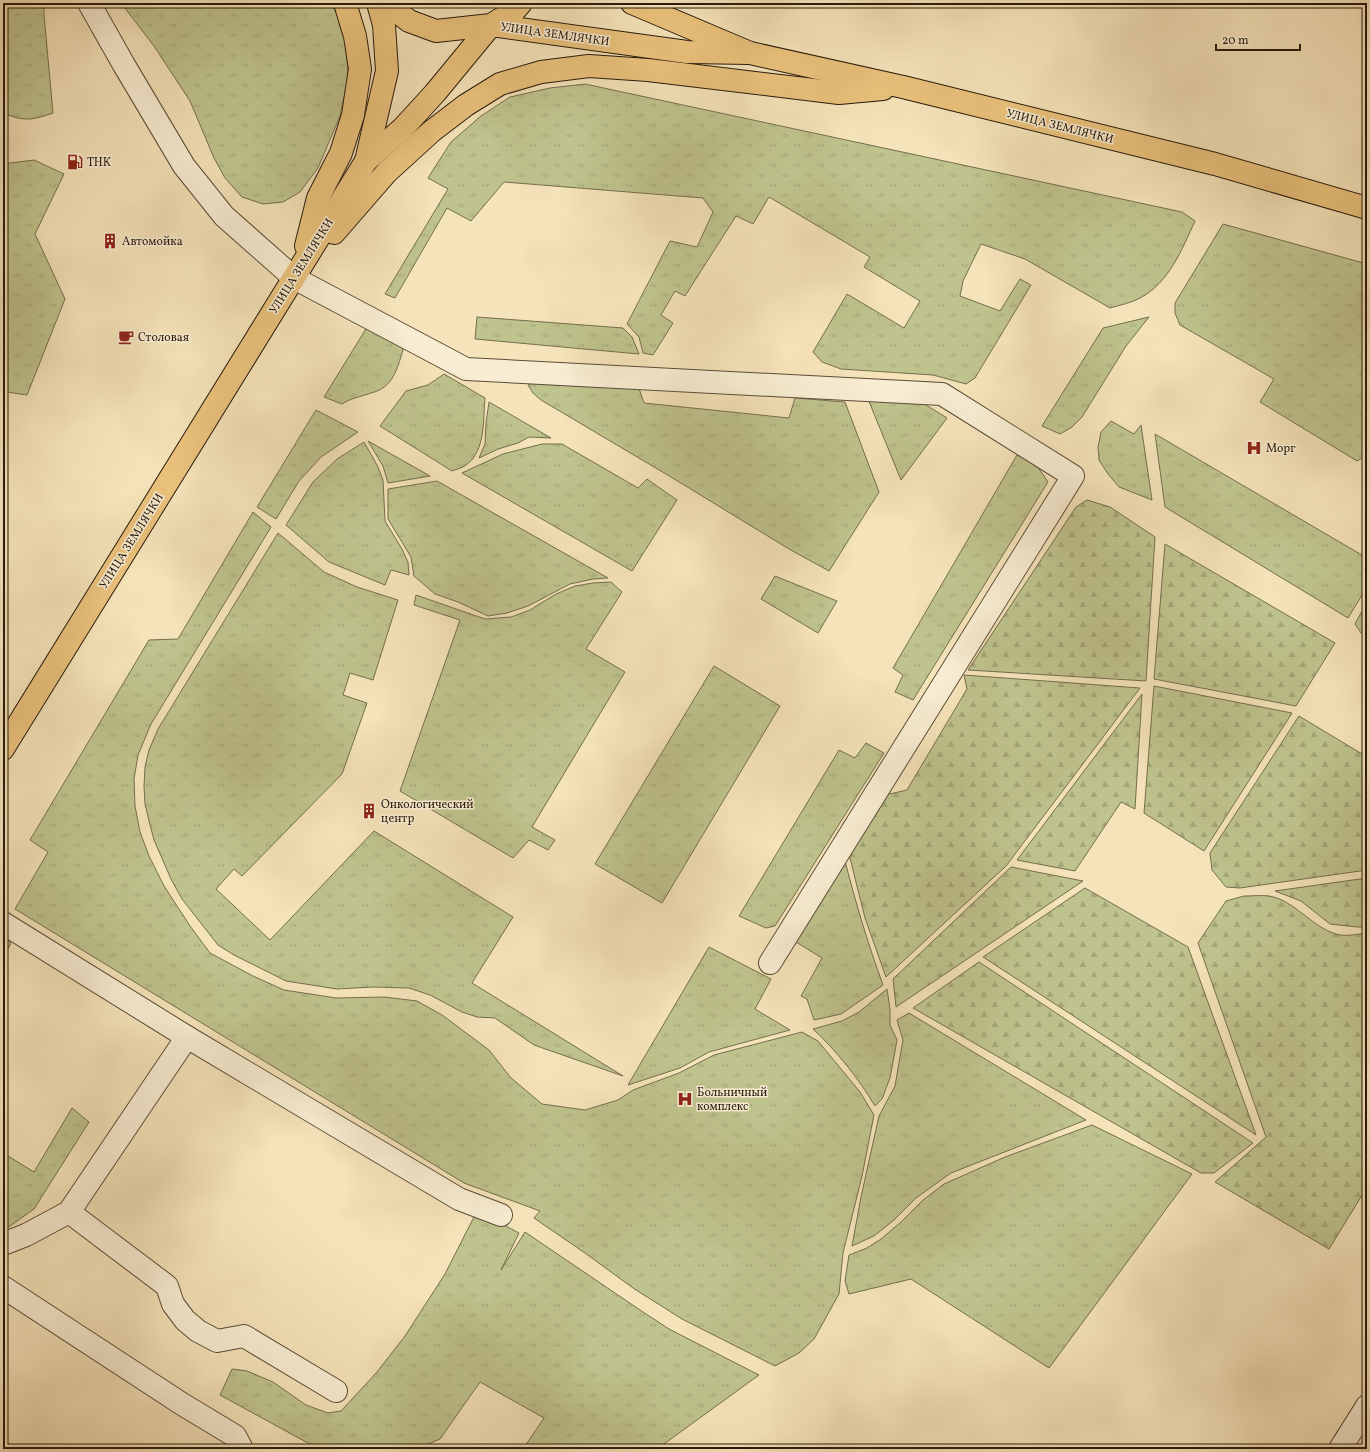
<svg xmlns="http://www.w3.org/2000/svg" width="1370" height="1452" font-family="Vollkorn,serif">
	<style>
		.grass { fill: url(#grass-tufts); stroke: #746e4d }
		.forest { fill: url(#forest-firs); stroke: #746e4d }
		.lines { fill: none; stroke-linecap: round; stroke-linejoin: round }
		.minor-casing { stroke: #5b4c38; stroke-width: 24 }
		.major-casing { stroke: #281a0d; stroke-width: 24 }
		.minor { stroke: #f8edd2; stroke-width: 22 }
		.major { stroke: #eac27c; stroke-width: 22 }
		.labels { text-anchor: middle; stroke-width: 3; stroke-linejoin: round; paint-order: stroke }
		.street-label { font-size: 12px; fill: #281a0d; stroke: #f8edd2 }
		.poi-label { font-size: 12px; fill: #281a0d; stroke: #f8edd2; text-anchor: start }
	</style>
	<defs>
		<pattern id="grass-tufts" width="24" height="20" patternUnits="userSpaceOnUse"><rect width="24" height="20" fill="#bfc38d"/><path d="M3 7l-1-3M5 7V3M7 7l1-3M15 17l-1-3M17 17v-4M19 17l1-3" fill="none" stroke="#a4a778"/></pattern>
		<pattern id="forest-firs" width="22" height="20" patternUnits="userSpaceOnUse"><rect width="22" height="20" fill="#bfc38d"/><path d="M5 1l3.5 6h-7zM16 11l3.5 6h-7z" fill="#a4a778"/></pattern>
	</defs>
	<rect width="100%" height="100%" fill="#f5e3b9"/>
	<filter id="stains"><feTurbulence type="fractalNoise" baseFrequency=".005" numOctaves="4"/><feColorMatrix values="0 0 0 0 .2 0 0 0 0 .09 0 0 0 0 .02 0 0 0 .5 -.17"/></filter>
	<radialGradient id="worn" r=".72"><stop offset=".6" stop-color="#630" stop-opacity="0"/><stop offset="1" stop-color="#630" stop-opacity=".3"/></radialGradient>
	<g class="grass">
		<path d="M3 3H44V15L53 113C35 119 26 122 8 115L3 100Z"/>
		<polygon points="121,3 330,3 339,16 344,31 347,57 348,78 340,116 318,168 300,192 283,202 263,204 242,197 225,178 214,158 190,101 154,46"/>
		<path d="M585 84 1182 212 1195 221C1182 249 1169 283 1140 298 1131 303 1120 305 1110 308L1025 259 981 244 963 281 960 296 1000 311 1020 279 1031 285 975 378 966 384 933 375 841 369 822 362 813 352 847 294 904 328 920 301 864 267 870 257 769 197 753 224 736 216 685 296 675 291 661 315 673 323 653 355 643 353 639 337 627 324 670 241 697 247 713 212 703 198 504 182 471 221 447 208 395 298 385 294 448 189 428 178 451 142 481 116 510 97 550 88Z"/>
		<polygon points="34,160 64,174 35,234 65,299 27,395 7,392 3,393 3,164"/>
		<polygon points="1223,224 1367,264 1367,455 1357,461 1260,402 1274,379 1180,325 1175,313 1175,303"/>
		<polygon points="477,317 623,328 632,337 639,354 475,339"/>
		<polygon points="1149,317 1126,346 1082,417 1072,427 1060,434 1042,426 1103,328"/>
		<path d="M369 324 400 343 403 350C397 369 393 388 371 393 360 397 351 398 342 404L324 397Z"/>
		<polygon points="543,373 635,377 644,403 789,418 795,398 845,402 879,492 829,571 789,549 671,477 541,400 533,393 528,385"/>
		<path d="M444 374 485 398C483 419 486 451 466 465 462 468 457 469 452 471L380 426 406 391 428 385Z"/>
		<polygon points="868,399 923,403 947,418 901,480"/>
		<polygon points="489,402 551,438 529,437 518,443 498,449 479,458 485,444 486,423"/>
		<polygon points="316,410 358,432 321,457 299,481 276,519 257,507"/>
		<polygon points="1111,421 1134,434 1141,425 1152,500 1119,487 1108,474 1099,460 1098,447 1101,432"/>
		<polygon points="1155,434 1367,558 1367,587 1348,618 1165,507"/>
		<polygon points="368,441 430,476 388,483 383,466"/>
		<polygon points="364,442 377,465 383,480 385,521 402,549 408,562 409,575 391,570 385,585 329,562 286,525 313,482 337,459"/>
		<polygon points="542,444 562,444 638,488 647,479 677,500 632,571 462,473 503,454"/>
		<polygon points="1017,455 1035,463 1048,482 913,700 895,692 903,675 893,668"/>
		<polygon points="437,481 608,578 593,579 570,584 528,606 507,613 488,616 458,602 435,594 414,576 411,557 388,519 388,489"/>
		<polygon points="253,512 271,527 151,724 138,755 134,779 135,806 140,832 149,856 164,886 190,926 210,953 253,976 284,990 336,998 384,997 417,1001 442,1015 489,1050 511,1078 542,1104 585,1110 618,1100 633,1090 679,1073 714,1055 802,1032 818,1041 860,1092 874,1115 862,1176 843,1253 839,1294 814,1339 799,1353 775,1366 682,1319 633,1288 585,1253 534,1218 540,1211 464,1183 15,909 48,852 30,840 149,640 178,639"/>
		<polygon points="278,533 324,572 357,587 398,600 373,680 350,673 343,695 367,703 342,774 242,876 234,869 216,889 270,940 374,831 513,917 472,983 623,1076 534,1045 495,1018 477,1017 462,1012 430,995 409,988 373,987 337,989 286,981 234,955 218,945 182,899 171,879 154,840 149,821 145,804 144,786 145,767 149,750 158,729"/>
		<polygon points="775,576 837,601 818,633 761,599"/>
		<polygon points="611,582 622,592 586,649 625,672 532,827 555,840 548,850 529,840 513,858 400,791 460,620 414,605 416,595 485,619 511,617 530,610 556,594 575,586 593,583"/>
		<polygon points="1367,602 1367,635 1361,633 1355,624"/>
		<polygon points="714,666 780,706 662,903 595,864"/>
		<polygon points="866,743 884,753 775,926 766,928 739,916 839,750 855,758"/>
		<path d="M845 861C856 904 868 944 883 985L841 1014 814 1020 807 999 801 996 822 958 796 942Z"/>
		<polygon points="3,938 11,943 3,958"/>
		<polygon points="709,947 771,979 755,1009 790,1030 709,1052 680,1068 628,1085"/>
		<path d="M887 989 890 1009V1025L897 1040 890 1078 882 1099 875 1106C859 1079 836 1050 813 1029L842 1021 859 1012Z"/>
		<polygon points="909,1013 1086,1120 951,1173 916,1198 894,1220 874,1236 852,1246 861,1197 879,1116 895,1086 903,1040 897,1020"/>
		<polygon points="72,1108 89,1122 34,1209 3,1231 3,1153 34,1172"/>
		<polygon points="1092,1125 1192,1174 1049,1368 911,1279 849,1294 845,1281 849,1255 867,1248 881,1239 901,1222 923,1200 944,1184 1005,1157"/>
		<polygon points="477,1211 519,1233 501,1270 525,1232 640,1310 669,1329 759,1375 657,1449 523,1449 544,1418 480,1382 440,1439 417,1449 317,1449 317,1448 220,1395 232,1369 247,1371 273,1382 306,1405 328,1413 341,1411 377,1372 405,1336 445,1274"/>
	</g>
	<g class="forest">
		<polygon points="1087,500 1110,507 1155,537 1146,681 968,670 1076,507"/>
		<polygon points="1165,544 1335,643 1296,706 1154,679"/>
		<polygon points="964,675 1140,688 1006,866 886,977 865,918 849,854 885,795 907,790 967,689"/>
		<polygon points="1154,686 1292,713 1204,851 1144,813"/>
		<polygon points="1142,694 1135,809 1121,802 1075,871 1017,860"/>
		<polygon points="1299,716 1367,757 1367,870 1240,888 1226,887 1212,870 1210,853"/>
		<polygon points="1011,867 1083,881 896,1007 893,979"/>
		<polygon points="1367,878 1367,927 1357,927 1330,924 1301,901 1275,891"/>
		<polygon points="1085,888 1188,947 1256,1135 983,957"/>
		<path d="M1244 896C1252 896 1261 895 1269 896 1294 900 1312 927 1336 934 1345 937 1358 934 1367 933V1187L1329 1249 1215 1182 1266 1137 1198 943 1226 901Z"/>
		<polygon points="979,962 1253,1143 1214,1173 1201,1173 913,1008"/>
	</g>
	<g class="lines">
		<defs>
			<g id="minor">
				<polyline points="89,3 124,65 184,166 224,216 294,278 466,369 942,394 1073,476 770,963"/>
				<polyline points="3,923 187,1037 459,1199 501,1215"/>
				<polyline points="69,1212 167,1286 173,1304 185,1320 198,1331 217,1341 244,1336 336,1391"/>
				<polyline points="3,1244 26,1235 69,1212 187,1037"/>
				<polyline points="3,1287 182,1404 235,1436 242,1449"/>
				<polyline points="1340,1449 1367,1406"/>
			</g>
			<g id="major">
				<polyline points="386,3 409,21 436,31 491,25 514,11 521,3"/>
				<polyline points="632,3 750,53 903,87 1215,164 1367,208"/>
				<polyline points="366,161 387,71 384,25 378,3"/>
				<polyline points="334,233 387,172 432,131 466,105 500,84 541,72 589,66 648,70 839,93 883,89"/>
				<polyline points="306,246 318,198 341,153 353,115 360,69 355,36 345,3"/>
				<polyline points="3,749 366,161 403,128 435,93 491,25 687,52 750,53"/>
			</g>
		</defs>
		<use href="#minor" class="minor-casing"/>
		<use href="#major" class="major-casing"/>
		<use href="#minor" class="minor"/>
		<use href="#major" class="major"/>
	</g>
	<defs>
		<symbol id="fuel-bare" viewBox="-9 -9 18 18"><path d="M-5.5-6h7V0h2V4h1.3V-2.5L3-4.5l.8-.8L6-3V5H2.5V1h-1V6h-7ZM-4.2-4.7v3.2H.2V-4.7Z" fill="#8f2418" stroke="#f8edd2" stroke-width="2.5" paint-order="stroke"/></symbol>
		<symbol id="building-bare" viewBox="-9 -9 18 18"><path d="M-4-6H4V6H1V3H-1V6H-4ZM-2.5-4.3h1.7v1.8h-1.7ZM.8-4.3h1.7v1.8H.8ZM-2.5-1h1.7V.8h-1.7ZM.8-1h1.7V.8H.8Z" fill="#8f2418" stroke="#f8edd2" stroke-width="2.5" paint-order="stroke"/></symbol>
		<symbol id="cafe-bare" viewBox="-9 -9 18 18"><path d="M-5.5-4.5H6V0H3Q3 3.5 0 3.5H-2.5Q-5.5 3.5-5.5 0ZM3-3.2v2h1.7v-2ZM-6 4.5H4V6H-6Z" fill="#8f2418" stroke="#f8edd2" stroke-width="2.5" paint-order="stroke"/></symbol>
		<symbol id="hospital-bare" viewBox="-9 -9 18 18"><path d="M-5-5h3v3.5h4V-5h3V5h-3V1.5h-4V5h-3Z" fill="#8f2418" stroke="#f8edd2" stroke-width="2.5" paint-order="stroke"/></symbol>
	</defs>
	<g fill-rule="evenodd">
		<use href="#fuel-bare" x="64" y="151" width="22" height="22"/>
		<use href="#building-bare" x="99" y="230" width="22" height="22"/>
		<use href="#cafe-bare" x="115" y="326" width="22" height="22"/>
		<use href="#hospital-bare" x="1243" y="437" width="22" height="22"/>
		<use href="#building-bare" x="358" y="800" width="22" height="22"/>
		<use href="#hospital-bare" x="674" y="1088" width="22" height="22"/>
	</g>
	<g class="labels">
		<g class="street-label">
			<text transform="translate(555 34) rotate(8)" y="4">УЛИЦА ЗЕМЛЯЧКИ</text>
			<text transform="translate(1060 126) rotate(14)" y="4">УЛИЦА ЗЕМЛЯЧКИ</text>
			<text transform="translate(301 266) rotate(-58)" y="4">УЛИЦА ЗЕМЛЯЧКИ</text>
			<text transform="translate(131 541) rotate(-58)" y="4">УЛИЦА ЗЕМЛЯЧКИ</text>
		</g>
		<g class="poi-label">
			<text x="87" y="166">ТНК</text>
			<text x="122" y="245">Автомойка</text>
			<text x="138" y="341">Столовая</text>
			<text x="1266" y="452">Морг</text>
			<text x="381" y="808">Онкологический<tspan x="381" dy="14">центр</tspan></text>
			<text x="697" y="1096">Больничный<tspan x="697" dy="14">комплекс</tspan></text>
		</g>
	</g>
	<rect width="1370" height="1452" fill="none" stroke="#f5e3b9" stroke-width="16"/>
	<rect x="4" y="4" width="1362" height="1444" fill="none" stroke="#281a0d" stroke-width="2"/>
	<rect x="8" y="8" width="1354" height="1436" fill="none" stroke="#281a0d"/>
	<path d="M1216 44v6h84v-6" fill="none" stroke="#281a0d" stroke-width="2"/>
	<text x="1222" y="44" font-size="12" fill="#281a0d" stroke="#f8edd2" stroke-width="3" paint-order="stroke">20 m</text>
	<rect width="100%" height="100%" filter="url(#stains)"/>
	<rect width="100%" height="100%" fill="url(#worn)"/>
</svg>
